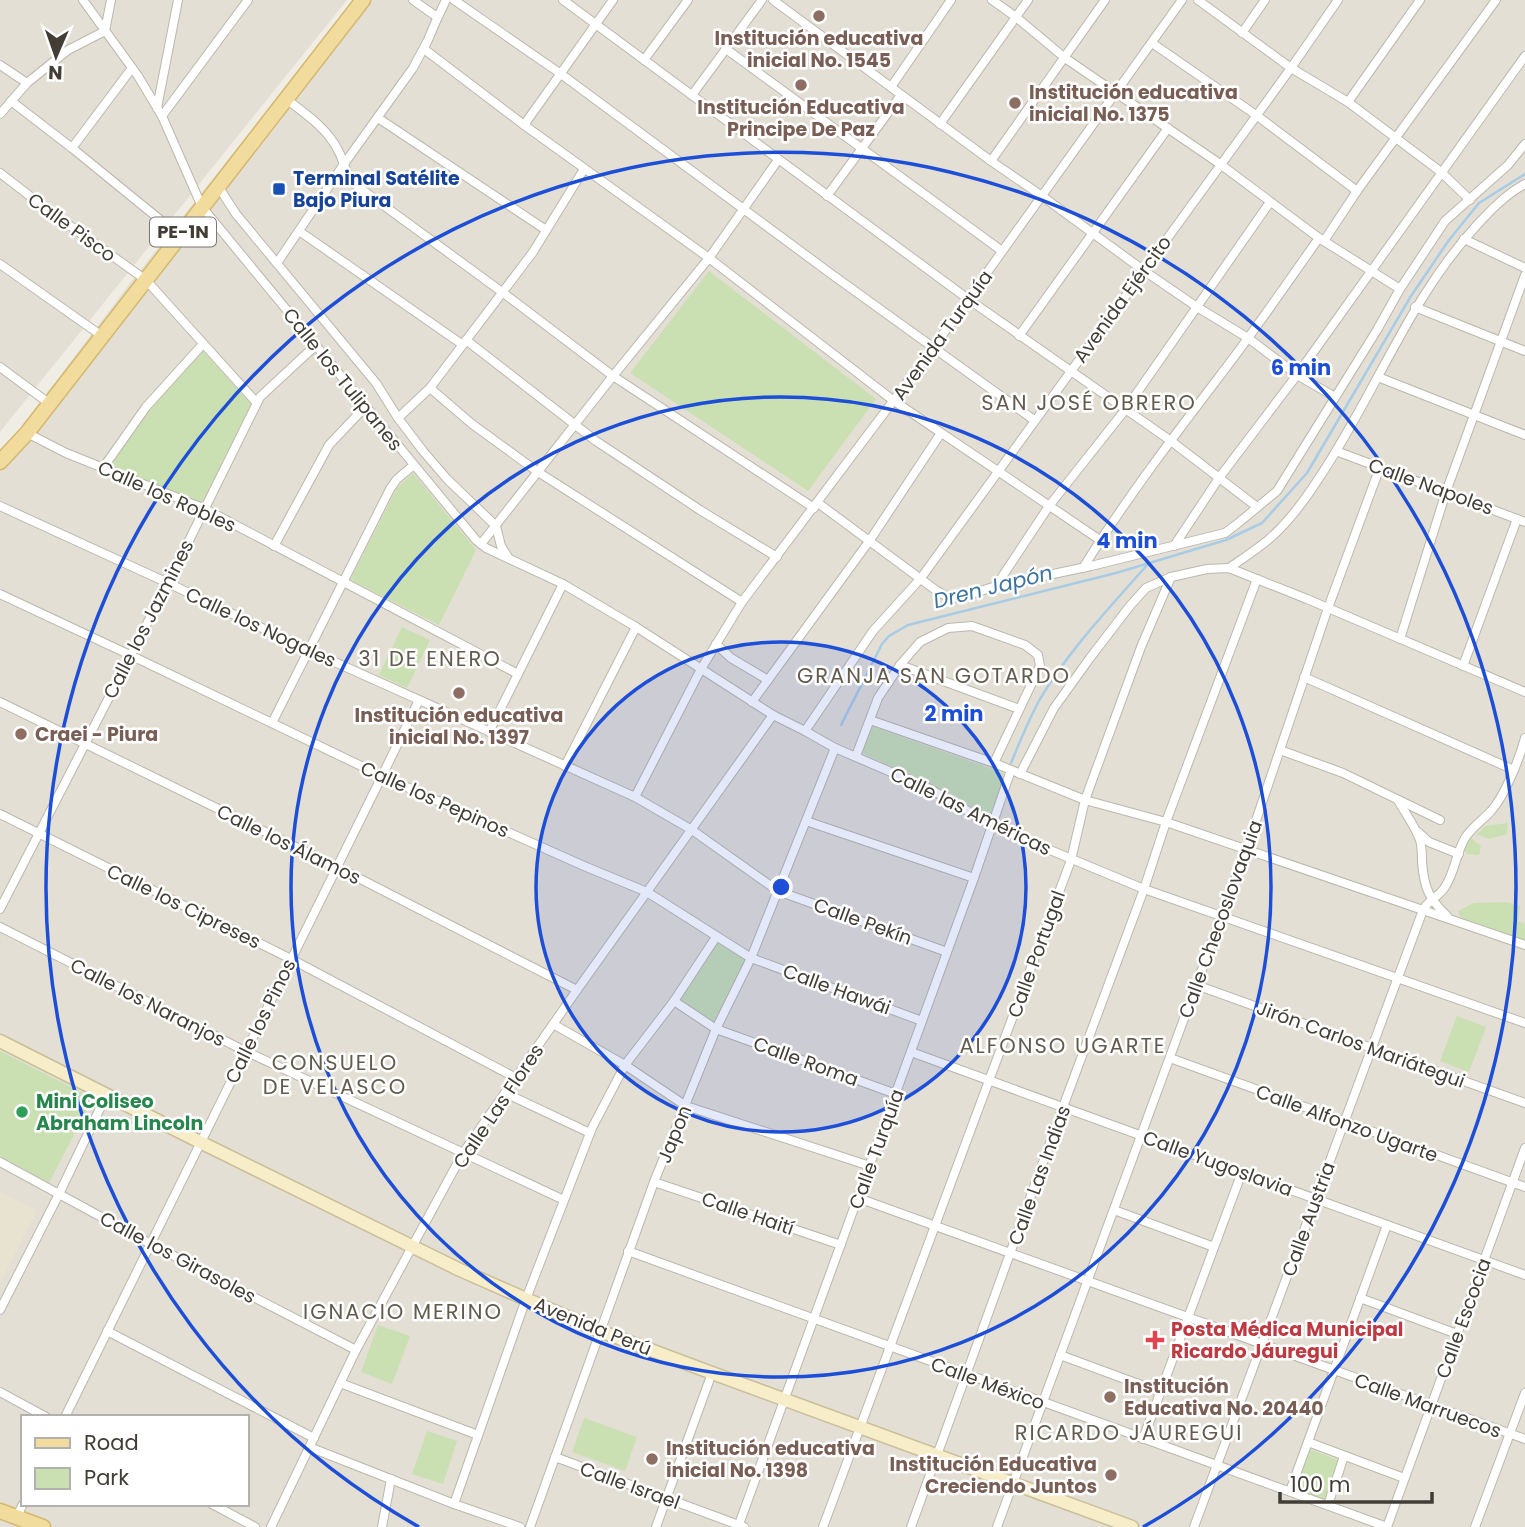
<svg xmlns="http://www.w3.org/2000/svg" width="1525" height="1527" font-family="Poppins,sans-serif">
	<style>
		.residential { fill: #e3dfd4; fill-rule: evenodd }
		.education { fill: #e8e2d0 }
		.green { fill: #cae0b2 }
		.lines { fill: none; stroke-linecap: round; stroke-linejoin: round }
		.stream { stroke: #a8cbe6; stroke-width: 2.5 }
		.street-casing { stroke: #bdb7ac; stroke-width: 10 }
		.secondary-casing { stroke: #cabf9a; stroke-width: 15 }
		.primary-casing { stroke: #d4b86f; stroke-width: 17 }
		.street { stroke: #fff; stroke-width: 8 }
		.secondary { stroke: #f7edc8; stroke-width: 12 }
		.primary { stroke: #f1db9d; stroke-width: 14 }
		.ring { fill: none; stroke: #1d4ed8; stroke-width: 3.5 }
		.education-dot { fill: #8d6e63; stroke: #fff; stroke-width: 2.5 }
		.transit-dot { fill: #1a4fb4; stroke: #fff; stroke-width: 2.5 }
		.leisure-dot { fill: #2e9e5b; stroke: #fff; stroke-width: 2.5 }
		.health-dot { fill: #e0444e; stroke: #fff; stroke-width: 2.5 }
		.labels { text-anchor: middle; stroke-width: 5; stroke-linejoin: round; paint-order: stroke }
		.shield { fill: #fff; stroke: #7b7772; stroke-width: 2 }
		.shield-label { font-size: 18px; font-weight: bold; fill: #423d35 }
		.education-label { font-size: 19px; font-weight: bold; fill: #785e54; stroke: #fff; text-anchor: start }
		.transit-label { font-size: 19px; font-weight: bold; fill: #164399; stroke: #fff; text-anchor: start }
		.street-label { font-size: 19px; fill: #423d35; stroke: #fff }
		.leisure-label { font-size: 19px; font-weight: bold; fill: #27864d; stroke: #fff; text-anchor: start }
		.health-label { font-size: 19px; font-weight: bold; fill: #be3a42; stroke: #fff; text-anchor: start }
		.neighbourhood-label { font-size: 21px; letter-spacing: 2px; fill: #635b4e; stroke: #fff }
		.water-label { font-size: 21px; font-style: italic; fill: #3d739f; stroke: #fff }
		.centre { fill: #1d4ed8; stroke: #fff; stroke-width: 3.5 }
		.ring-label { font-size: 21px; text-anchor: middle; font-weight: bold; fill: #1d4ed8; stroke: #fff; stroke-width: 5; stroke-linejoin: round; paint-order: stroke }
	</style>
	<rect width="100%" height="100%" fill="#f0ede5"/>
	<g class="residential">
		<polygon points="0,0 347,0 0,432"/>
		<path d="M355 0H1525V1527H0V455L134 278ZM23 1417H247V1504H23Z"/>
	</g>
	<polygon class="education" points="0,1192 37,1210 0,1283"/>
	<g class="green">
		<polygon points="709,271 876,399 808,491 630,373"/>
		<polygon points="203,351 252,405 203,504 109,467 153,406"/>
		<polygon points="413,473 476,550 439,625 350,580 397,488"/>
		<polygon points="402,627 430,640 407,688 379,675"/>
		<polygon points="871,726 1006,774 989,818 953,795 862,753"/>
		<polygon points="1508,823 1507,834 1489,839 1477,834 1486,826"/>
		<polygon points="1471,838 1481,846 1479,855 1467,854 1464,850 1465,843"/>
		<polygon points="1506,902 1520,906 1518,921 1525,924 1525,945 1462,921 1458,911 1474,903"/>
		<polygon points="716,939 748,959 716,1025 677,1001"/>
		<polygon points="1457,1016 1486,1027 1469,1072 1440,1061"/>
		<polygon points="0,1051 93,1098 49,1183 0,1157"/>
		<polygon points="378,1325 410,1336 392,1384 361,1372"/>
		<polygon points="584,1418 637,1437 625,1471 572,1452"/>
		<polygon points="427,1431 457,1441 443,1484 412,1474"/>
		<polygon points="1309,1449 1341,1461 1327,1501 1295,1490"/>
	</g>
	<g class="lines">
		<g class="stream">
			<polyline points="841,725 882,644 889,636 908,625 1116,573 1226,540 1262,523 1307,473 1411,296 1449,240 1479,203 1525,174"/>
			<path d="M1011 763C1020 741 1029 719 1040 699 1069 650 1111 606 1148 564"/>
		</g>
		<defs>
			<g id="street">
				<polyline points="83,0 138,76 162,116 202,207 476,540 486,548 563,584 636,627 773,715 805,731 835,748 926,787 950,800 992,826 1144,889 1525,1023"/>
				<polyline points="413,0 437,17"/>
				<polyline points="454,0 561,74 834,276 1034,420"/>
				<polyline points="563,0 968,299 1171,441 1257,507"/>
				<polyline points="773,0 991,161 1042,196 1143,270 1197,307 1248,338 1297,375 1335,397"/>
				<polyline points="992,0 1016,17 1065,58 1220,164 1319,238 1400,289"/>
				<polyline points="1198,0 1291,68 1348,102 1441,172 1470,200"/>
				<polyline points="1242,33 1265,0"/>
				<polyline points="1152,43 1256,115 1357,191"/>
				<polyline points="424,49 524,125 709,258 894,401 1100,540"/>
				<polyline points="726,49 1002,251"/>
				<polyline points="644,60 688,0"/>
				<polyline points="0,65 27,83"/>
				<polyline points="891,87 951,0"/>
				<polyline points="692,95 762,0"/>
				<path d="M286 99C306 114 328 129 339 152 344 162 346 174 353 183L502 292 613 376 814 508"/>
				<polyline points="11,101 72,148 180,236"/>
				<polyline points="1348,102 1420,0"/>
				<polyline points="157,108 178,0"/>
				<polyline points="0,114 27,83 68,50 105,31 111,0"/>
				<polyline points="162,116 248,0"/>
				<polyline points="378,118 546,230"/>
				<polyline points="940,124 1028,0"/>
				<polyline points="524,125 613,0"/>
				<polyline points="72,148 132,68"/>
				<polyline points="991,161 1105,0"/>
				<polyline points="0,173 48,210 146,280 257,403"/>
				<polyline points="218,186 236,214 376,383 398,418 423,451 447,479 496,526 501,546 508,557"/>
				<polyline points="827,196 901,95"/>
				<polyline points="299,231 463,345"/>
				<polyline points="1464,239 1525,268"/>
				<polyline points="1324,241 1357,191 1496,0"/>
				<polyline points="277,263 344,164 413,68 428,40 436,21 446,0"/>
				<polyline points="0,264 102,336"/>
				<polyline points="1415,307 1525,351"/>
				<polyline points="1019,336 1168,128"/>
				<polyline points="466,340 596,441 700,510 777,557"/>
				<polyline points="0,367 50,404"/>
				<polyline points="1378,377 1525,435"/>
				<polyline points="430,388 472,424 538,472 742,602"/>
				<polyline points="398,418 430,388 533,252 584,169"/>
				<polyline points="27,433 66,453 205,509 518,674"/>
				<polyline points="1336,451 1525,522"/>
				<polyline points="103,468 146,407 203,344"/>
				<polyline points="818,503 937,591 948,597 959,598 996,586 1091,566 1225,533 1237,524 1277,491 1377,330 1400,289 1445,221 1508,165 1525,144"/>
				<polyline points="0,506 168,583 308,650 635,797 692,830 778,891 947,952"/>
				<polyline points="481,544 613,376 709,258 778,160"/>
				<polyline points="274,546 329,445 365,407"/>
				<polyline points="1174,546 1219,478 1297,375 1525,56"/>
				<path d="M1083 568C1125 500 1174 436 1222 373 1256 329 1287 283 1319 238"/>
				<path d="M1229 568C1242 559 1256 550 1268 540 1288 523 1305 500 1319 478 1375 395 1408 300 1477 225 1491 210 1506 194 1525 184"/>
				<polyline points="996,586 1049,506 1125,410 1270,202"/>
				<polyline points="0,594 130,655 382,776 584,866 647,892 751,958 922,1021"/>
				<polyline points="1400,639 1446,492 1525,275"/>
				<polyline points="716,644 731,658 768,680"/>
				<polyline points="900,665 1019,709"/>
				<polyline points="1463,666 1517,519"/>
				<polyline points="1304,677 1514,770"/>
				<polyline points="0,702 337,867 577,990"/>
				<polyline points="752,702 870,540 941,433"/>
				<polyline points="870,720 994,763 1085,800 1166,822 1525,945"/>
				<polyline points="272,723 390,489 397,479 414,465"/>
				<polyline points="805,731 873,631 921,578 1291,68 1338,0"/>
				<polyline points="489,732 563,584"/>
				<polyline points="1280,750 1343,773 1440,820"/>
				<polyline points="856,756 878,698 900,665 920,642 948,628 972,626 1025,645 1038,655 1040,666 994,763"/>
				<polyline points="565,766 636,627"/>
				<polyline points="1020,774 1054,708 1090,658 1129,607 1146,588 1171,577 1207,569 1229,568 1307,599 1525,692"/>
				<polyline points="635,797 701,669 742,602 933,348 1182,0"/>
				<path d="M1398 800C1405 813 1415 826 1420 840 1422 847 1422 855 1422 862 1424 888 1429 899 1447 916"/>
				<polyline points="0,814 291,959 516,1078"/>
				<polyline points="806,821 974,878"/>
				<polyline points="1418,832 1429,842 1459,854"/>
				<polyline points="0,909 168,583 260,397 316,345"/>
				<polyline points="0,927 245,1051 564,1200"/>
				<polyline points="1196,985 1525,1103"/>
				<polyline points="674,1001 716,1029 896,1094"/>
				<polyline points="553,1024 625,1065 686,1106 870,1166"/>
				<polyline points="911,1052 1525,1275"/>
				<polyline points="1170,1058 1525,1187"/>
				<polyline points="505,1093 590,1133"/>
				<polyline points="0,1162 151,1244 356,1350"/>
				<polyline points="654,1182 841,1245"/>
				<polyline points="858,1198 1525,1439"/>
				<polyline points="1114,1210 1214,1247"/>
				<polyline points="628,1251 1387,1527"/>
				<polyline points="1360,1298 1457,1334"/>
				<polyline points="0,1310 59,1194 107,1094"/>
				<polyline points="107,1331 314,1438"/>
				<polyline points="1060,1355 1160,1392"/>
				<polyline points="340,1383 478,1435"/>
				<polyline points="0,1392 46,1417"/>
				<polyline points="65,1417 382,776 419,700"/>
				<polyline points="1143,1439 1242,1172"/>
				<polyline points="1308,1442 1404,1478"/>
				<polyline points="309,1447 454,1504 520,1527"/>
				<polyline points="555,1457 744,1527"/>
				<polyline points="1290,1491 1387,1225"/>
				<polyline points="212,1504 255,1527"/>
				<polyline points="454,1504 526,1299 592,1128 625,1065 674,1001 716,937"/>
				<polyline points="1328,1505 1344,1456"/>
				<polyline points="16,1518 23,1504"/>
				<polyline points="271,1527 356,1350 463,1153 577,990 773,715"/>
				<polyline points="382,1527 391,1479"/>
				<polyline points="530,1527 654,1182 716,1029 751,958 835,748"/>
				<polyline points="656,1527 712,1373"/>
				<polyline points="738,1527 974,878 1011,770"/>
				<polyline points="823,1527 1071,860 1085,800 1141,647 1171,577"/>
				<polyline points="911,1527 1063,1107 1144,889 1166,822 1257,579"/>
				<polyline points="997,1527 1246,850 1328,608 1380,467"/>
				<path d="M1194 1527 1423 910C1428 900 1439 897 1445 887 1455 872 1456 853 1465 838 1472 827 1483 820 1491 811 1505 796 1520 757 1525 738"/>
				<polyline points="1387,1527 1525,1148"/>
				<polyline points="1475,1527 1525,1393"/>
			</g>
			<polyline id="secondary" points="0,1041 200,1142 460,1270 526,1299 600,1331 712,1373 1132,1527"/>
			<g id="primary">
				<polyline points="0,462 27,433 363,0"/>
				<polyline points="0,1511 43,1527"/>
			</g>
		</defs>
		<use href="#street" class="street-casing"/>
		<use href="#secondary" class="secondary-casing"/>
		<use href="#primary" class="primary-casing"/>
		<use href="#street" class="street"/>
		<use href="#secondary" class="secondary"/>
		<use href="#primary" class="primary"/>
	</g>
	<circle cx="781" cy="887" r="245" fill="#1d4ed8" fill-opacity=".12"/>
	<g class="ring">
		<circle cx="781" cy="887" r="245"/>
		<circle cx="781" cy="887" r="490"/>
		<path d="M419 1527A735 735 0 1 1 1143 1527"/>
	</g>
	<g class="education-dot">
		<circle cx="819" cy="16" r="7"/>
		<circle cx="801" cy="85" r="7"/>
		<circle cx="1015" cy="103" r="7"/>
		<circle cx="459" cy="693" r="7"/>
		<circle cx="21" cy="734" r="7"/>
		<circle cx="1110" cy="1397" r="7"/>
		<circle cx="652" cy="1459" r="7"/>
		<circle cx="1111" cy="1475" r="7"/>
	</g>
	<rect class="transit-dot" x="272" y="182" width="14" height="14" rx="3.5"/>
	<circle class="leisure-dot" cx="22" cy="1112" r="7"/>
	<path class="health-dot" d="M1151.5 1329.5h7v7h7v7h-7v7h-7v-7h-7v-7h7z"/>
	<g class="labels">
		<rect class="shield" x="150" y="217.5" width="66" height="29" rx="5"/>
		<g class="shield-label">
			<text x="183" y="238">PE-1N</text>
		</g>
		<g class="education-label">
			<text x="819" y="45" text-anchor="middle">Institución educativa<tspan x="819" dy="22">inicial No. 1545</tspan></text>
			<text x="1029" y="99">Institución educativa<tspan x="1029" dy="22">inicial No. 1375</tspan></text>
			<text x="801" y="114" text-anchor="middle">Institución Educativa<tspan x="801" dy="22">Principe De Paz</tspan></text>
			<text x="459" y="722" text-anchor="middle">Institución educativa<tspan x="459" dy="22">inicial No. 1397</tspan></text>
			<text x="35" y="741">Craei - Piura</text>
			<text x="1124" y="1393">Institución<tspan x="1124" dy="22">Educativa No. 20440</tspan></text>
			<text x="666" y="1455">Institución educativa<tspan x="666" dy="22">inicial No. 1398</tspan></text>
			<text x="1097" y="1471" text-anchor="end">Institución Educativa<tspan x="1097" dy="22">Creciendo Juntos</tspan></text>
		</g>
		<g class="transit-label">
			<text x="293" y="185">Terminal Satélite<tspan x="293" dy="22">Bajo Piura</tspan></text>
		</g>
		<g class="street-label">
			<text transform="translate(72 227) rotate(36)" y="7">Calle Pisco</text>
			<text transform="translate(1122 299) rotate(-54)" y="7">Avenida Ejército</text>
			<text transform="translate(942 335) rotate(-54)" y="7">Avenida Turquía</text>
			<text transform="translate(343 379) rotate(51)" y="7">Calle los Tulipanes</text>
			<text transform="translate(1431 486) rotate(20)" y="7">Calle Napoles</text>
			<text transform="translate(167 496) rotate(24)" y="7">Calle los Robles</text>
			<text transform="translate(148 619) rotate(-63)" y="7">Calle los Jazmines</text>
			<text transform="translate(261 627) rotate(25)" y="7">Calle los Nogales</text>
			<text transform="translate(435 799) rotate(24)" y="7">Calle los Pepinos</text>
			<text transform="translate(971 811) rotate(26)" y="7">Calle las Américas</text>
			<text transform="translate(289 844) rotate(26)" y="7">Calle los Álamos</text>
			<text transform="translate(184 906) rotate(26)" y="7">Calle los Cipreses</text>
			<text transform="translate(1220 919) rotate(-70)" y="7">Calle Checoslovaquia</text>
			<text transform="translate(863 921) rotate(20)" y="7">Calle Pekín</text>
			<text transform="translate(1036 954) rotate(-70)" y="7">Calle Portugal</text>
			<text transform="translate(837 989) rotate(20)" y="7">Calle Hawái</text>
			<text transform="translate(148 1002) rotate(27)" y="7">Calle los Naranjos</text>
			<text transform="translate(260 1021) rotate(-64)" y="7">Calle los Pinos</text>
			<text transform="translate(1361 1044) rotate(20)" y="7">Jirón Carlos Mariátegui</text>
			<text transform="translate(806 1061) rotate(20)" y="7">Calle Roma</text>
			<text transform="translate(498 1106) rotate(-56)" y="7">Calle Las Flores</text>
			<text transform="translate(1347 1123) rotate(20)" y="7">Calle Alfonzo Ugarte</text>
			<text transform="translate(674 1134) rotate(-68)" y="7">Japon</text>
			<text transform="translate(876 1149) rotate(-70)" y="7">Calle Turquía</text>
			<text transform="translate(1218 1163) rotate(20)" y="7">Calle Yugoslavia</text>
			<text transform="translate(1039 1175) rotate(-70)" y="7">Calle Las Indias</text>
			<text transform="translate(748 1213) rotate(19)" y="7">Calle Haití</text>
			<text transform="translate(1308 1219) rotate(-70)" y="7">Calle Austria</text>
			<text transform="translate(178 1257) rotate(28)" y="7">Calle los Girasoles</text>
			<text transform="translate(1463 1318) rotate(-70)" y="7">Calle Escocia</text>
			<text transform="translate(593 1326) rotate(22)" y="7">Avenida Perú</text>
			<text transform="translate(988 1383) rotate(20)" y="7">Calle México</text>
			<text transform="translate(1428 1405) rotate(20)" y="7">Calle Marruecos</text>
			<text transform="translate(630 1485) rotate(20)" y="7">Calle Israel</text>
		</g>
		<g class="leisure-label">
			<text x="36" y="1108">Mini Coliseo<tspan x="36" dy="22">Abraham Lincoln</tspan></text>
		</g>
		<g class="health-label">
			<text x="1171" y="1336">Posta Médica Municipal<tspan x="1171" dy="22">Ricardo Jáuregui</tspan></text>
		</g>
		<g class="neighbourhood-label">
			<text x="1089" y="410">SAN JOSÉ OBRERO</text>
			<text x="430" y="666">31 DE ENERO</text>
			<text x="934" y="683">GRANJA SAN GOTARDO</text>
			<text x="1063" y="1053">ALFONSO UGARTE</text>
			<text x="335" y="1070">CONSUELO<tspan x="335" dy="24">DE VELASCO</tspan></text>
			<text x="403" y="1319">IGNACIO MERINO</text>
			<text x="1129" y="1440">RICARDO JÁUREGUI</text>
		</g>
		<g class="water-label">
			<text transform="translate(993 587) rotate(-14)" y="7">Dren Japón</text>
		</g>
	</g>
	<circle cx="781" cy="887" r="10" class="centre"/>
	<g class="ring-label">
		<text x="1301" y="375">6 min</text>
		<text x="1127" y="548">4 min</text>
		<text x="954" y="721">2 min</text>
	</g>
	<rect x="21" y="1415" width="228" height="91" fill="#ffffff" stroke="#b3b1ae" stroke-width="2"/>
	<rect x="35" y="1438" width="35" height="10" fill="#f1db9d" stroke="#b3b1ae" stroke-width="2"/>
	<text x="84" y="1450" font-size="21" fill="#423d35">Road</text>
	<rect x="35" y="1468" width="35" height="21" fill="#cae0b2" stroke="#b3b1ae" stroke-width="2"/>
	<text x="84" y="1485" font-size="21" fill="#423d35">Park</text>
	<g transform="translate(56 56) rotate(182)" stroke="#ffffff" stroke-width="5" paint-order="stroke">
	<path d="M0-5L12 26L0 18L-12 26Z" fill="#423d35"/>
	<text y="-10" font-size="19" font-weight="bold" text-anchor="middle" fill="#423d35">N</text>
	</g>
	<path d="M1280 1492v10h152v-10" fill="none" stroke="#423d35" stroke-width="3.5"/>
	<text x="1290" y="1492" font-size="21" fill="#423d35" stroke="#ffffff" stroke-width="5" paint-order="stroke">100 m</text>
</svg>
